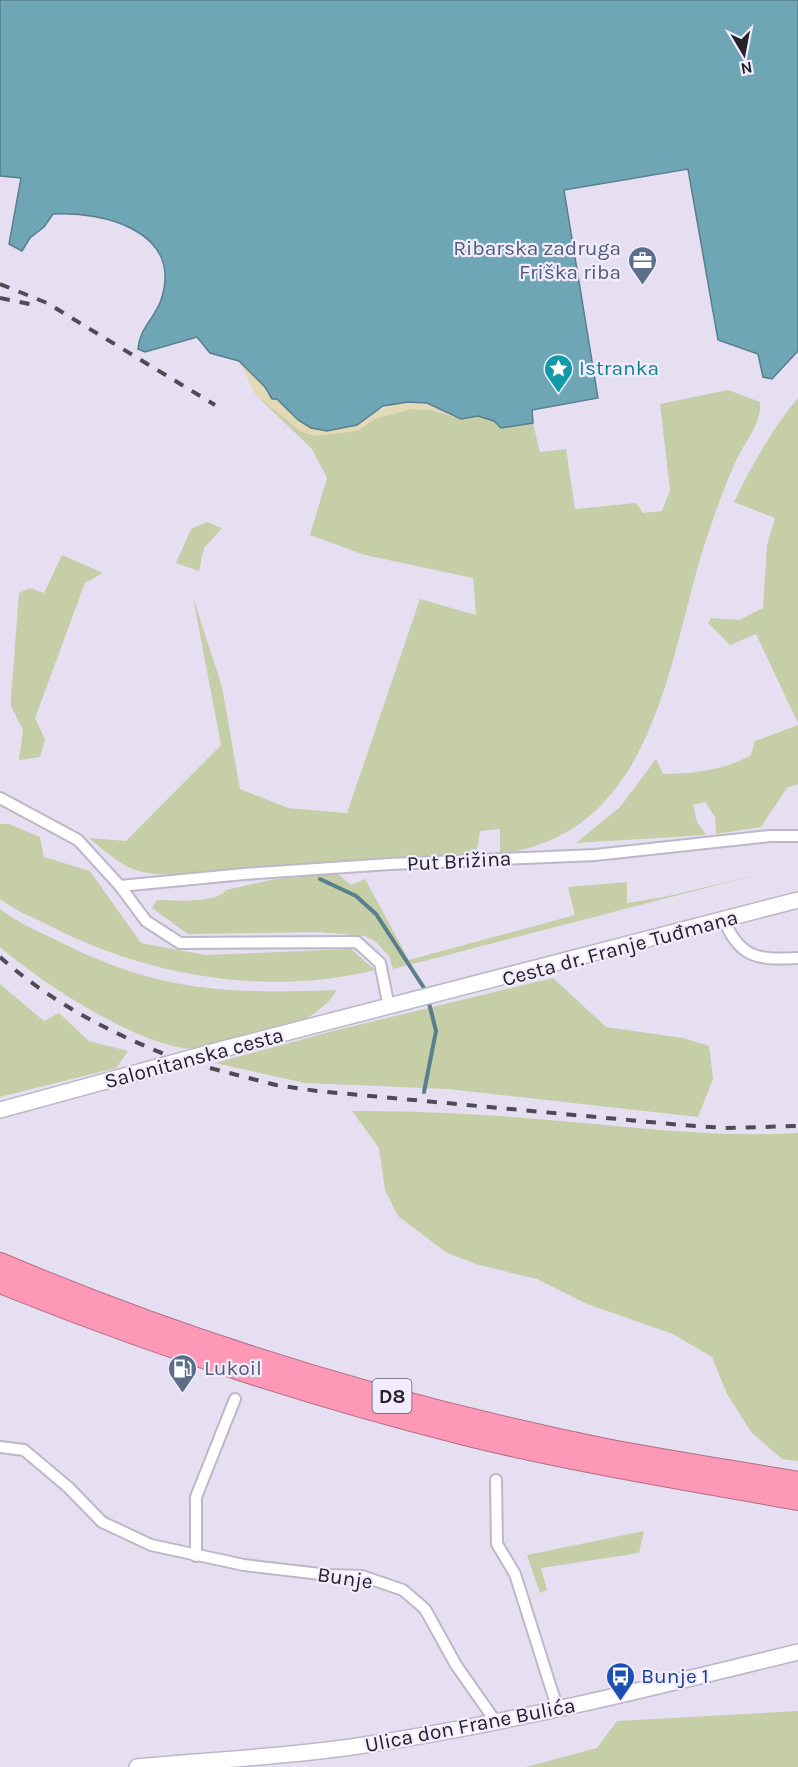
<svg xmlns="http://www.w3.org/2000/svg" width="798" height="1767" font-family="Karla,sans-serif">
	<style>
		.green { fill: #c5cea7 }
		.sand { fill: #e3dab5 }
		.water { fill: #6fa6b6; stroke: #597e8c; stroke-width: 1.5 }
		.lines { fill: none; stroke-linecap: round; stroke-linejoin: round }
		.stream { stroke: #597e8c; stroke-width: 4 }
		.street-casing { stroke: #bdb7c8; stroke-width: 14 }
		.secondary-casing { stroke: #bdb7c8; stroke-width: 18 }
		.highway-casing { stroke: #b16f85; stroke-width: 22 }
		.street { stroke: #fff; stroke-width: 10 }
		.secondary { stroke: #fff; stroke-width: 15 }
		.highway { stroke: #fd98b6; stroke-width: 20 }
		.rail { stroke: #4f4b55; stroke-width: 4; stroke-dasharray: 10 10; stroke-linecap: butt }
		.labels { text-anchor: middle; stroke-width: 4.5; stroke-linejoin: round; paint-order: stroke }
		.shield { fill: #f3ecff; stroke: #635f69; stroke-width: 1.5 }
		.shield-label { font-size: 20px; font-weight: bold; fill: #252229 }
		.service-label { font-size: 21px; fill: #4e5e75; stroke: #f3ecff; text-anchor: end }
		.culture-label { font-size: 21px; fill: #0d838f; stroke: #f3ecff; text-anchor: start }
		.street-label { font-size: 21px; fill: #252229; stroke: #f3ecff }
		.transit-label { font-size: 21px; fill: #164399; stroke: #f3ecff; text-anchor: start }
	</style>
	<rect width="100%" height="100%" fill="#e6dff2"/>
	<g class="green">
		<path d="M728 390 760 402C762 425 744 442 735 463 724 487 715 514 706 540 667 660 657 833 500 854V829L480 831 476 854 186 875C134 875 128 871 89 838L126 841 221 745 193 597 222 687 240 789 288 808 347 813 420 599 476 615 473 578 365 555 310 535 327 478 312 449 255 394 300 430 357 431 374 419 411 409 431 410 461 419 478 416 516 427 533 423 540 452 566 449 575 509 636 503 643 513 662 511 670 490 660 404Z"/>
		<path d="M798 398V723L756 634 730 645 708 623 711 618 739 620 763 608 767 545 775 518 734 502C752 465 771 430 798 398Z"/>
		<polygon points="206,522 222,528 204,548 199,571 176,563 191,529"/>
		<polygon points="62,555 103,573 85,583 35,718 45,739 40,757 19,760 23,730 11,706 11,697 19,593 30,588 44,593"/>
		<path d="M798 725V784L787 788 761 827 716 834 715 817 705 802 693 805 697 822 706 835 576 843 620 807 656 759 663 774C695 773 723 771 751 755L755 741Z"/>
		<path d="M0 824H9L40 837 44 857 90 871 141 943 205 955 351 949 375 970C267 997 146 976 48 925 32 917 14 910 0 899Z"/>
		<path d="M338 874 351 885 365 879 409 960 575 915 568 887 627 882V903L664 897 760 874 393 969 389 956 376 942 365 936 318 932 188 934 152 908 157 900C174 900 216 904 226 890L275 879Z"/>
		<path d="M0 909C17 922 37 931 56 940 157 992 227 994 337 990 321 1016 293 1026 264 1033 245 1037 212 1050 193 1049 137 1046 42 983 0 947Z"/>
		<polygon points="553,978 606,1027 683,1038 709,1046 713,1079 698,1117 447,1089 305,1083 215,1063 329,1032"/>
		<polygon points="0,984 44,1021 59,1013 89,1041 128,1051 116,1068 0,1097"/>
		<path d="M352 1111C430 1110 507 1116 584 1123 655 1130 727 1137 798 1133V1461L782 1459 751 1432 727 1394 712 1357 673 1334 587 1304 537 1279 479 1265 447 1253 398 1216 385 1190 379 1148Z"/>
		<polygon points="644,1531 639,1553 541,1568 547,1590 540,1593 527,1555"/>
		<polygon points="798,1711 798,1767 526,1767 597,1748 617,1721"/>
	</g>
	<path class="sand" d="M239 361 265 388 267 394 277 399 298 420 357 425C400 394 414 397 461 419L431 410 411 409 374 419 357 431 314 436 300 431 255 394Z"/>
	<path class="water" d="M0 0H798V351L772 379 763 377 758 354 718 340 688 169 564 190 598 398 532 410 533 423 501 428 494 421 478 416 461 419 427 403 408 402 383 406 357 425 327 431 311 428 298 420 277 399H272L265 387 239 361 210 353 197 337 145 352 138 349C139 329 155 318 161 300 184 231 103 211 53 214L44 227 30 238 22 251 9 244 21 178 0 176Z"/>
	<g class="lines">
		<g class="stream">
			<polyline points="320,879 356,896 376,914 426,991"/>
			<polyline points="424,1092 436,1031 428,999"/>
		</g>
		<defs>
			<g id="street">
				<polyline points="0,798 78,840 120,886 146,921 180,943 357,942 380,963 389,1007"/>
				<polyline points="120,886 244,874 390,864 595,855 770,836 798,836"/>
				<path d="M724 920C740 959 759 960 798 958"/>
				<polyline points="0,1447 24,1450 68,1487 102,1522 151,1545 244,1565 329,1575 362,1576 403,1590 425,1609 456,1665 496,1722"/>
				<polyline points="496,1480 497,1544 515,1574 558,1710"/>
				<polyline points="196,1556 196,1497 235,1399"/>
			</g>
			<g id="secondary">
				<polyline points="0,1110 223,1049 798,900"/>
				<path d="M137 1767C210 1760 285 1757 358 1746 507 1724 652 1688 798 1652"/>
			</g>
			<g id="highway">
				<path d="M0 1263C194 1345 399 1407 606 1449 669 1461 734 1471 798 1482"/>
				<path d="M0 1283C151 1344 307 1395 465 1435 574 1462 687 1480 798 1500"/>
			</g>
		</defs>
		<use href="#street" class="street-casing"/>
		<use href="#secondary" class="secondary-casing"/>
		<use href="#highway" class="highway-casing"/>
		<use href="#street" class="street"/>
		<use href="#secondary" class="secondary"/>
		<use href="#highway" class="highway"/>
		<g class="rail">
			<polyline points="0,284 47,303 215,405"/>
			<polyline points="0,298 39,306"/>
			<path d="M0 957C48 1000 105 1030 164 1054"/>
			<polyline points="210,1068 276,1085 317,1091 682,1125 725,1128 798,1126"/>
		</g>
	</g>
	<defs>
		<symbol id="office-pin" viewBox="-11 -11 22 30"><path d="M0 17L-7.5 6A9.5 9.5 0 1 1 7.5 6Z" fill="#5c6f8a" stroke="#f3ecff"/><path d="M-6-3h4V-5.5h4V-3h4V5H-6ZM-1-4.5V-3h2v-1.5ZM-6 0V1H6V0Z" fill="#fff"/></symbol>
		<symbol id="sight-pin" viewBox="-11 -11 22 30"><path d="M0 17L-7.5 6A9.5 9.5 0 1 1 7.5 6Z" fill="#0f9aa8" stroke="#f3ecff"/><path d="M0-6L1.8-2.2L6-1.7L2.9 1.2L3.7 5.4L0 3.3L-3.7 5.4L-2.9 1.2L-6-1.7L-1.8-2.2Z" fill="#fff"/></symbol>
		<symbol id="fuel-pin" viewBox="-11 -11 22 30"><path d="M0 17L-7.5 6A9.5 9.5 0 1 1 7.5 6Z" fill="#5c6f8a" stroke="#f3ecff"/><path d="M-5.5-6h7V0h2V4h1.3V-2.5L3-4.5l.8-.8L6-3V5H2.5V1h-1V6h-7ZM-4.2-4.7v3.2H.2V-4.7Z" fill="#fff"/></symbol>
		<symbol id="bus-pin" viewBox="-11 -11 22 30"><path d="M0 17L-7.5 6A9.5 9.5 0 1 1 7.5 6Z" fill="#1a4fb4" stroke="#f3ecff"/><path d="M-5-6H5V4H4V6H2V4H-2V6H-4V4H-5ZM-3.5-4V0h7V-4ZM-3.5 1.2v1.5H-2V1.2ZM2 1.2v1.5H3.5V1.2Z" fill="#fff"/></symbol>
	</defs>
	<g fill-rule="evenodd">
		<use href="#office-pin" x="626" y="244" width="33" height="45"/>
		<use href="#sight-pin" x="542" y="352" width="33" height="45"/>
		<use href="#fuel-pin" x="166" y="1352" width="33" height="45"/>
		<use href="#bus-pin" x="604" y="1660" width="33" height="45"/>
	</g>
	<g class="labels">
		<rect class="shield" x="372.5" y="1379" width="39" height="34" rx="4.5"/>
		<g class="shield-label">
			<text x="392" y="1403">D8</text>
		</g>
		<g class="service-label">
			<text x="621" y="255">Ribarska zadruga<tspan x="621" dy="24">Friška riba</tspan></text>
			<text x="204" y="1375" text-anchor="start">Lukoil</text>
		</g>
		<g class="culture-label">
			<text x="579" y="375">Istranka</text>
		</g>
		<g class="street-label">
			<text transform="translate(459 861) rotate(-3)" y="7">Put Brižina</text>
			<text transform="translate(620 948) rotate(-15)" y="7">Cesta dr. Franje Tuđmana</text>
			<text transform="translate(194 1058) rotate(-15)" y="7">Salonitanska cesta</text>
			<text transform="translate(345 1578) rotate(8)" y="7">Bunje</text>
			<text transform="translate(470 1725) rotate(-11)" y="7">Ulica don Frane Bulića</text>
		</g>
		<g class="transit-label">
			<text x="641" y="1683">Bunje 1</text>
		</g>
	</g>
	<g transform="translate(744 54) rotate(170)" stroke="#f3ecff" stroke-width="4.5" paint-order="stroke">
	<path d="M0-4.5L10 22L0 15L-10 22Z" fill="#252229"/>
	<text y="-9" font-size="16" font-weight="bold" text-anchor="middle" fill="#252229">N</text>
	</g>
</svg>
